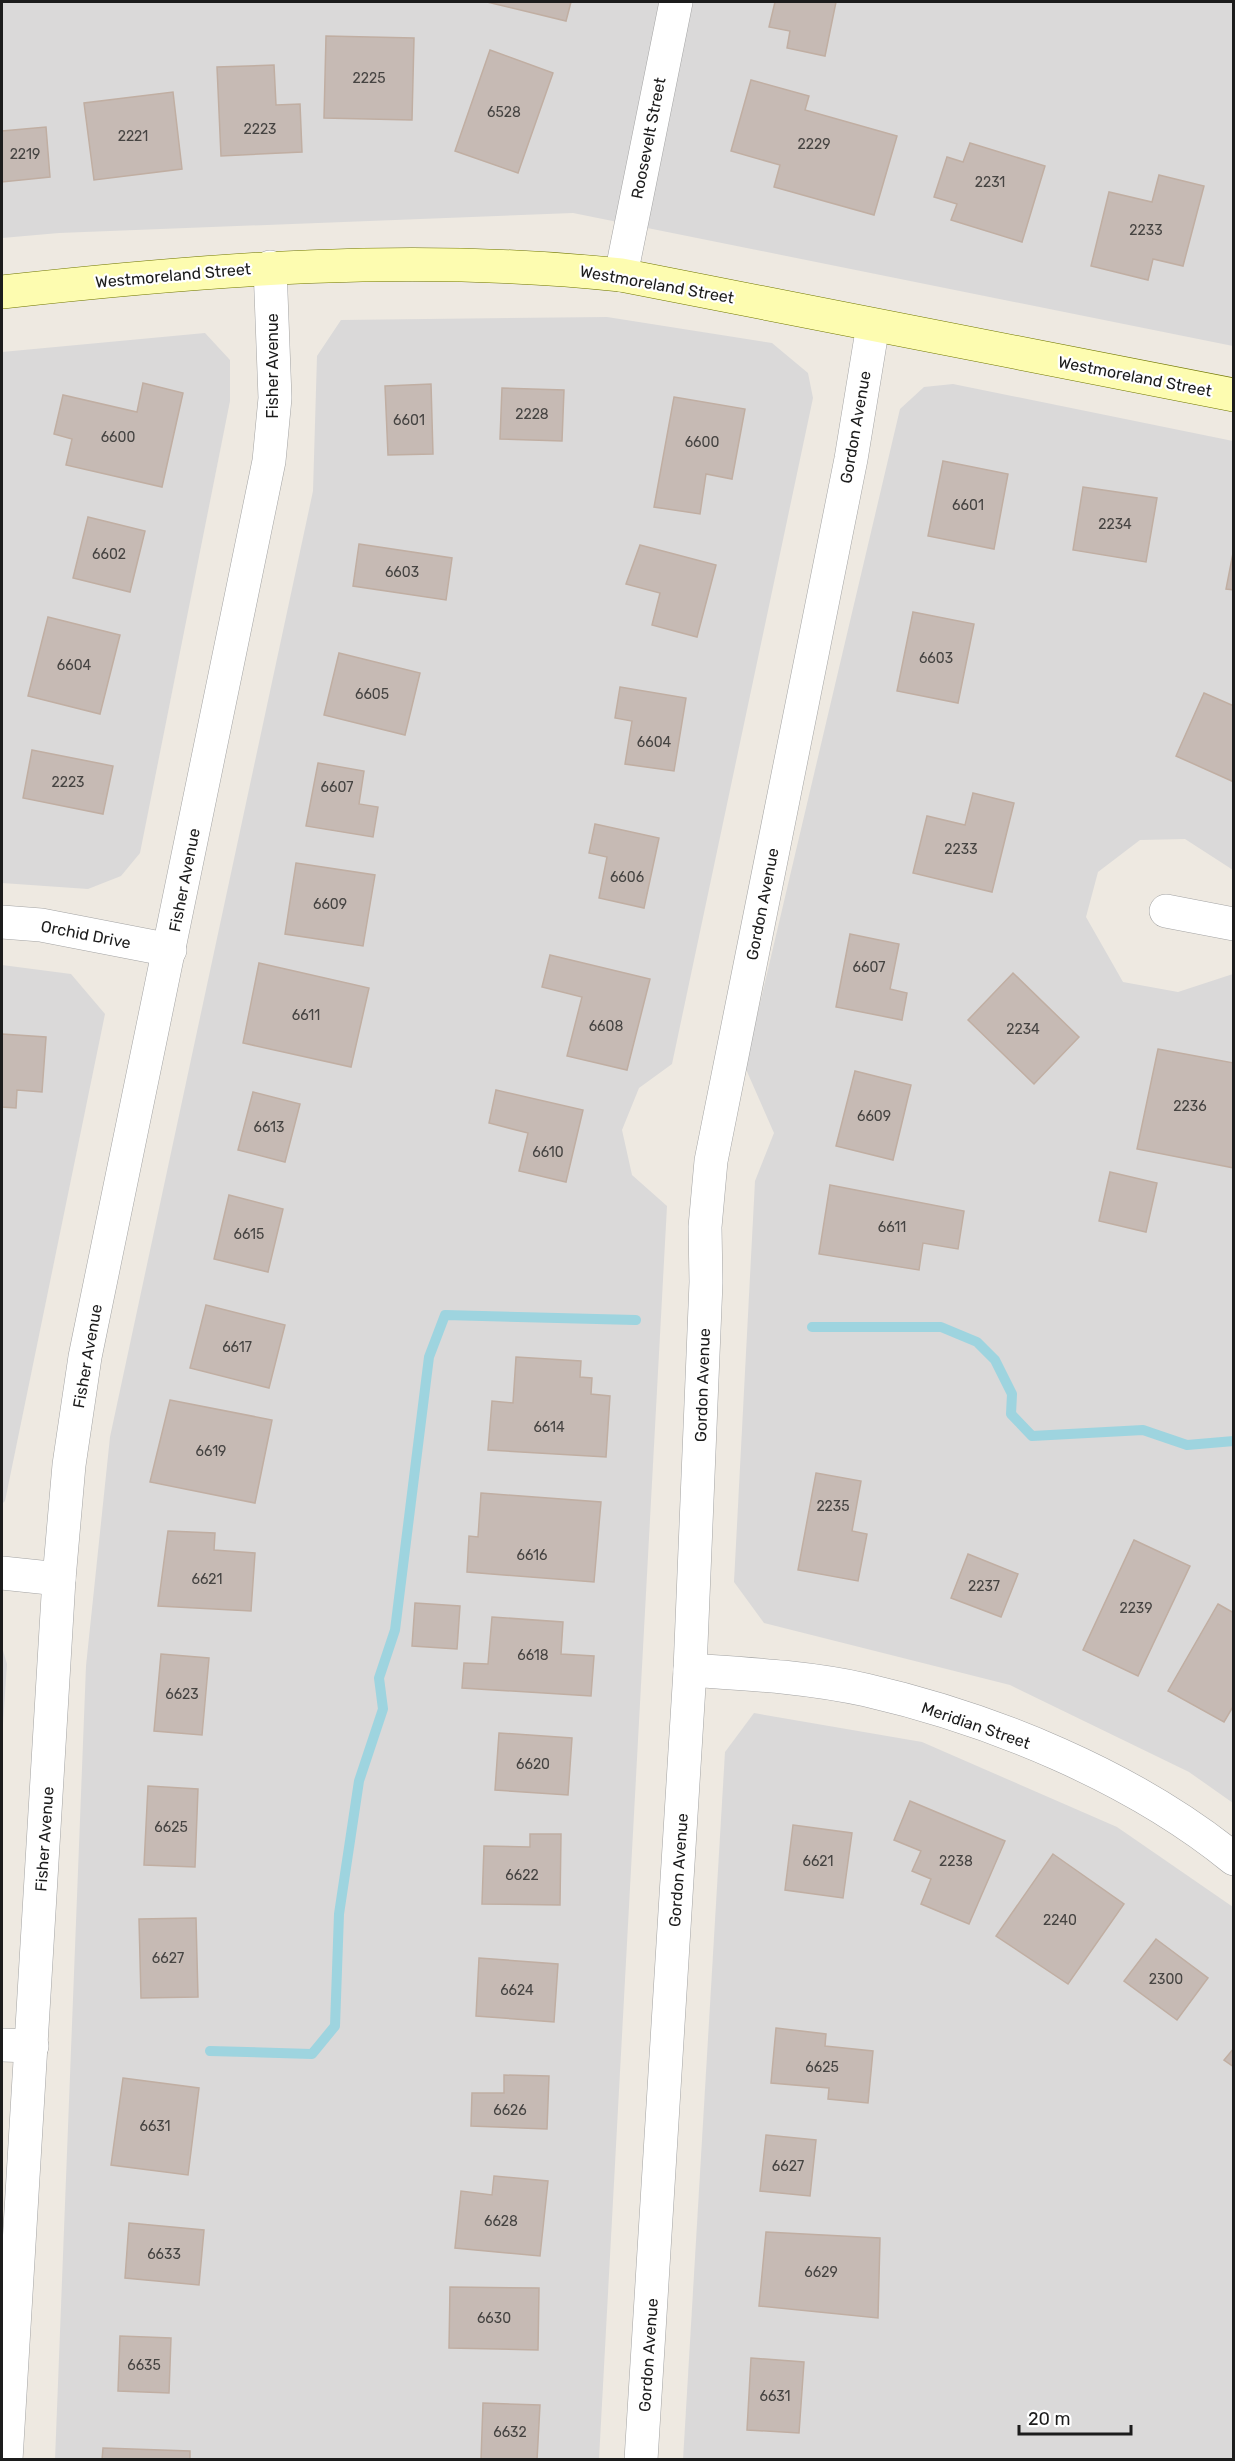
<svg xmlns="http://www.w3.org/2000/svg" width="1235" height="2461" font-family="Rubik,sans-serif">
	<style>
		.residential { fill: #dad9d9 }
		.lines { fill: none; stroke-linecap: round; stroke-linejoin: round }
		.stream { stroke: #9ed4df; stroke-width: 10 }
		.building { fill: #c6bab4; stroke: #c0aea2; stroke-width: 1.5 }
		.minor-casing { stroke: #a3a3a3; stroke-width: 34 }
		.tertiary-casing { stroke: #a3a3a3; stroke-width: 34 }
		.secondary-casing { stroke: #707600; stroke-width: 34 }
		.minor { stroke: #fff; stroke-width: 33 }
		.tertiary { stroke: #fff; stroke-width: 33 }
		.secondary { stroke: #fdfcb0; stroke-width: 33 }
		.labels { text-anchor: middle; stroke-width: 4.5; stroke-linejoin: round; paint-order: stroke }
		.number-label { font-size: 14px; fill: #464442 }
		.street-label { font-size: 16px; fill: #1c1c1c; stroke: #fff }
	</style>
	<rect width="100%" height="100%" fill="#eee9e1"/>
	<g class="residential">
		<polygon points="2,2 1233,2 1233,346 573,213 59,233 2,238"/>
		<polygon points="607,317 772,343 808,373 813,398 672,1064 639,1088 622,1130 632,1175 667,1206 599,2459 55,2460 86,1666 110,1437 313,491 317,356 341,320"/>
		<polygon points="205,333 230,360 230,401 140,853 121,876 88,889 2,883 2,352"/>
		<polygon points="953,384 1233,441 1233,870 1185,839 1140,840 1098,872 1086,917 1123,982 1178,992 1233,974 1233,1803 1189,1772 1010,1685 764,1623 734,1582 755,1181 774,1133 745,1067 900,409 924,387"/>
		<polygon points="2,965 71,974 105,1014 5,1501 2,1504"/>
		<polygon points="2,1647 7,1664 2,1739"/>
		<polygon points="754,1713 922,1742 1117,1827 1233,1907 1233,2459 683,2460 725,1752"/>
	</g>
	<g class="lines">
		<g class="stream">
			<polyline points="812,1327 941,1327 977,1342 995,1360 1012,1394 1011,1414 1032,1436 1143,1430 1187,1445 1234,1441"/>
			<polyline points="210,2051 312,2054 335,2026 339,1914 359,1781 383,1709 379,1678 395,1630 429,1357 445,1315 636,1320"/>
		</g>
	</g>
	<g class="building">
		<polygon points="487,2 571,2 566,21"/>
		<polygon points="775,2 836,2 825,56 787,48 790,31 769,27"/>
		<polygon points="326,36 414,38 412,120 324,118"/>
		<polygon points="490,50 553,73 518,173 455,151"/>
		<polygon points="274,65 276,105 300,104 302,152 221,156 217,67"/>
		<polygon points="751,80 809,96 805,110 897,136 874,215 774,187 780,165 731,151"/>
		<polygon points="173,92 182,169 94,180 84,103"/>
		<polygon points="46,127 50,177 2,182 2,131"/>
		<polygon points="970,143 1045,166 1022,242 951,220 957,204 934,197 947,157 963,162"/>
		<polygon points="1159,175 1204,186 1183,266 1153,259 1148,280 1091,266 1109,192 1152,202"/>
		<polygon points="143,383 183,393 162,487 66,465 72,439 54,434 63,395 137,412"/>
		<polygon points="431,384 433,454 388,455 385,386"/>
		<polygon points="502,388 564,390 562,441 500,439"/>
		<polygon points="674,397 745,409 732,479 706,474 700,514 654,507"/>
		<polygon points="943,461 1008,474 994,549 928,536"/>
		<polygon points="1083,487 1157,498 1146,562 1073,550"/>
		<polygon points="88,517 145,531 130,592 73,578"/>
		<polygon points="359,544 452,558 446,600 353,586"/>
		<polygon points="640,545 716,565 697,637 652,625 660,593 626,584"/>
		<polygon points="1234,548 1234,590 1226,589"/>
		<polygon points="913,612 974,624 958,703 897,691"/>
		<polygon points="48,617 120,635 100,714 28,696"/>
		<polygon points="339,653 420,673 405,735 324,715"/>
		<polygon points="620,687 686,698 674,771 625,764 632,721 615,718"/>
		<polygon points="1204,693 1234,706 1234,782 1176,756"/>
		<polygon points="32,750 113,766 103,814 23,798"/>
		<polygon points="318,763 364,771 359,804 378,807 373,837 306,826"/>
		<polygon points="973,793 1014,803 992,892 913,873 927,816 965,825"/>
		<polygon points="595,824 659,838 644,908 599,898 607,857 589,853"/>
		<polygon points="296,863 375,875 363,946 285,934"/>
		<polygon points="850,934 899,944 890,989 907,993 902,1020 836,1007"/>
		<polygon points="550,955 650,979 627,1070 567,1056 582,997 542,987"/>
		<polygon points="259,963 369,988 351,1067 243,1043"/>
		<polygon points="1013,973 1079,1037 1034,1084 968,1020"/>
		<polygon points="2,1034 46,1037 42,1092 17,1090 16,1108 2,1107"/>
		<polygon points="1158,1049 1234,1063 1234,1168 1137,1149"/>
		<polygon points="855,1071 911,1085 893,1160 836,1146"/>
		<polygon points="496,1090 583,1110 566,1182 519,1171 528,1133 489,1123"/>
		<polygon points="253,1092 300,1104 285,1162 238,1150"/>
		<polygon points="1110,1172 1157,1183 1146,1232 1099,1221"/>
		<polygon points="830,1185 964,1211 958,1249 923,1243 919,1270 819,1254"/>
		<polygon points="229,1195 283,1209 268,1272 214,1259"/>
		<polygon points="206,1305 285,1325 269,1388 190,1368"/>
		<polygon points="516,1357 581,1361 580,1377 592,1378 591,1394 610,1396 606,1457 488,1450 492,1401 513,1403"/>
		<polygon points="170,1400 272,1420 255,1503 150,1482"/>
		<polygon points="816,1473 861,1481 852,1531 867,1534 858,1581 798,1570"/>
		<polygon points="481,1493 601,1502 594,1582 467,1572 469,1536 478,1537"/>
		<polygon points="168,1531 215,1533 214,1550 255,1553 251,1611 158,1606"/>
		<polygon points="1134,1540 1190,1566 1138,1676 1083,1650"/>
		<polygon points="968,1554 1018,1574 1001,1617 951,1598"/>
		<polygon points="415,1603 460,1606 457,1649 412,1646"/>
		<polygon points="1218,1604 1234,1613 1234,1705 1224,1722 1168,1691"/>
		<polygon points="492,1617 563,1622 561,1654 594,1656 591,1696 462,1688 464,1663 488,1664"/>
		<polygon points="161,1654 209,1658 202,1735 154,1731"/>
		<polygon points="499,1733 572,1738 568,1795 495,1790"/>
		<polygon points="148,1786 198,1789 195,1867 144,1865"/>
		<polygon points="910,1801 1005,1841 969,1924 921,1904 931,1879 912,1871 921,1851 894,1840"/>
		<polygon points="793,1825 852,1833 843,1898 785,1890"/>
		<polygon points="530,1834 561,1834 560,1905 482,1904 484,1846 530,1847"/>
		<polygon points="1053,1854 1124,1904 1068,1984 996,1936"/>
		<polygon points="196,1918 198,1997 141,1998 139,1919"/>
		<polygon points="1156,1939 1208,1978 1177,2020 1124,1981"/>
		<polygon points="479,1958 558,1964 554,2022 476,2016"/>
		<polygon points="776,2028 826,2034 825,2046 873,2051 868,2103 828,2099 829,2088 771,2083"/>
		<polygon points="1234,2048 1234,2067 1224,2060"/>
		<polygon points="504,2075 549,2076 547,2129 471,2126 472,2093 504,2093"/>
		<polygon points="123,2078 199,2088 188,2175 111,2165"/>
		<polygon points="766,2135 816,2140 810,2196 760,2191"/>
		<polygon points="494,2176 548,2181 540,2256 455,2248 461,2191 492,2195"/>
		<polygon points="129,2223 204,2230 199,2285 125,2278"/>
		<polygon points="766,2232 880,2238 878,2318 759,2306"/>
		<polygon points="450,2287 539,2288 538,2350 449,2348"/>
		<polygon points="120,2336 171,2338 169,2393 118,2391"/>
		<polygon points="751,2358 804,2362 799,2433 747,2430"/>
		<polygon points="483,2403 540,2405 537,2460 481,2460"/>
		<polygon points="103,2448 190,2451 190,2460 102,2460"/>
	</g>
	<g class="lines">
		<defs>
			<g id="minor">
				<polyline points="1166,911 1234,924"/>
				<polyline points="2,922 41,925 170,950"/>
				<polyline points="2,1573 59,1579"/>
				<path d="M690 1670C748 1674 808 1677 866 1690 992 1719 1132 1776 1234 1859"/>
				<polyline points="2,2045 32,2046"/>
				<polyline points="6,2460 59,1579 69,1465 85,1357 269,461 275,398 270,267"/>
				<polyline points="641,2460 690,1670 706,1282 705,1227 711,1161 851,459 873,325"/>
			</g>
			<polyline id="tertiary" points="621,275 676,2"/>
			<path id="secondary" d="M2 292C208 269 414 253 621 275L1234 395"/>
		</defs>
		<use href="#minor" class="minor-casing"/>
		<use href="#tertiary" class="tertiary-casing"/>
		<use href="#secondary" class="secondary-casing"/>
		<use href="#minor" class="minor"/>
		<use href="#tertiary" class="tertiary"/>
		<use href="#secondary" class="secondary"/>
	</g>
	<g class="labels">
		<g class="number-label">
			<text x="369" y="83">2225</text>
			<text x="504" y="117">6528</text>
			<text x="260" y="134">2223</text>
			<text x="133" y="141">2221</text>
			<text x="814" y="149">2229</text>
			<text x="25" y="159">2219</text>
			<text x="990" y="187">2231</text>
			<text x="1146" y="235">2233</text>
			<text x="532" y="419">2228</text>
			<text x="409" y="425">6601</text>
			<text x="118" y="442">6600</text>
			<text x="702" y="447">6600</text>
			<text x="968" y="510">6601</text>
			<text x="1115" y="529">2234</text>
			<text x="109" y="559">6602</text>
			<text x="402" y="577">6603</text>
			<text x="936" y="663">6603</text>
			<text x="74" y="670">6604</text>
			<text x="372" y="699">6605</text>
			<text x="654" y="747">6604</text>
			<text x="68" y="787">2223</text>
			<text x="337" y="792">6607</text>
			<text x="961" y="854">2233</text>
			<text x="627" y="882">6606</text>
			<text x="330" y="909">6609</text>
			<text x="869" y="972">6607</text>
			<text x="306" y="1020">6611</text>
			<text x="606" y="1031">6608</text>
			<text x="1023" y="1034">2234</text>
			<text x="1190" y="1111">2236</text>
			<text x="874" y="1121">6609</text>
			<text x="269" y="1132">6613</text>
			<text x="548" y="1157">6610</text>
			<text x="892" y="1232">6611</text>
			<text x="249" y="1239">6615</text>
			<text x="237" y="1352">6617</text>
			<text x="549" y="1432">6614</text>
			<text x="211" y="1456">6619</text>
			<text x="833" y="1511">2235</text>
			<text x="532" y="1560">6616</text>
			<text x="207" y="1584">6621</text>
			<text x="984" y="1591">2237</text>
			<text x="1136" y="1613">2239</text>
			<text x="533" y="1660">6618</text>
			<text x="182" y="1699">6623</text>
			<text x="533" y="1769">6620</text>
			<text x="171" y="1832">6625</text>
			<text x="818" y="1866">6621</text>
			<text x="956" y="1866">2238</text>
			<text x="522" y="1880">6622</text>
			<text x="1060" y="1925">2240</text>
			<text x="168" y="1963">6627</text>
			<text x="1166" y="1984">2300</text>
			<text x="517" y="1995">6624</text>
			<text x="822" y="2072">6625</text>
			<text x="510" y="2115">6626</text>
			<text x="155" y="2131">6631</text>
			<text x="788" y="2171">6627</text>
			<text x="501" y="2226">6628</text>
			<text x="164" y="2259">6633</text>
			<text x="821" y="2277">6629</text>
			<text x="494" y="2323">6630</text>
			<text x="144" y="2370">6635</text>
			<text x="775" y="2401">6631</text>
			<text x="510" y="2437">6632</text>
		</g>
		<g class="street-label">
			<text transform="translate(648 138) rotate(-79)" y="6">Roosevelt Street</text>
			<text transform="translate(173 275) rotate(-5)" y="6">Westmoreland Street</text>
			<text transform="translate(657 284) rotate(10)" y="6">Westmoreland Street</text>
			<text transform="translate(272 366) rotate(-90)" y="6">Fisher Avenue</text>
			<text transform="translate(1135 376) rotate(11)" y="6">Westmoreland Street</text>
			<text transform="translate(855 427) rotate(-80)" y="6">Gordon Avenue</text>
			<text transform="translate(184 880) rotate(-79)" y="6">Fisher Avenue</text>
			<text transform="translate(762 904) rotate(-79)" y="6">Gordon Avenue</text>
			<text transform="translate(86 934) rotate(11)" y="6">Orchid Drive</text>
			<text transform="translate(87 1356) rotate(-80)" y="6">Fisher Avenue</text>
			<text transform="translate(702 1385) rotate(-88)" y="6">Gordon Avenue</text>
			<text transform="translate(976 1725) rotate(19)" y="6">Meridian Street</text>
			<text transform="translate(44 1839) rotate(-86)" y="6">Fisher Avenue</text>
			<text transform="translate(678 1870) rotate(-86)" y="6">Gordon Avenue</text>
			<text transform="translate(648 2355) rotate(-86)" y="6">Gordon Avenue</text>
		</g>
	</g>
	<rect width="1235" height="2461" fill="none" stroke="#1c1c1c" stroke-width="6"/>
	<path d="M1019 2425v9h112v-9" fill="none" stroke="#1c1c1c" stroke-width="3"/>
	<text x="1028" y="2425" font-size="18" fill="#1c1c1c" stroke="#ffffff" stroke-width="4.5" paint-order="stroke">20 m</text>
</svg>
